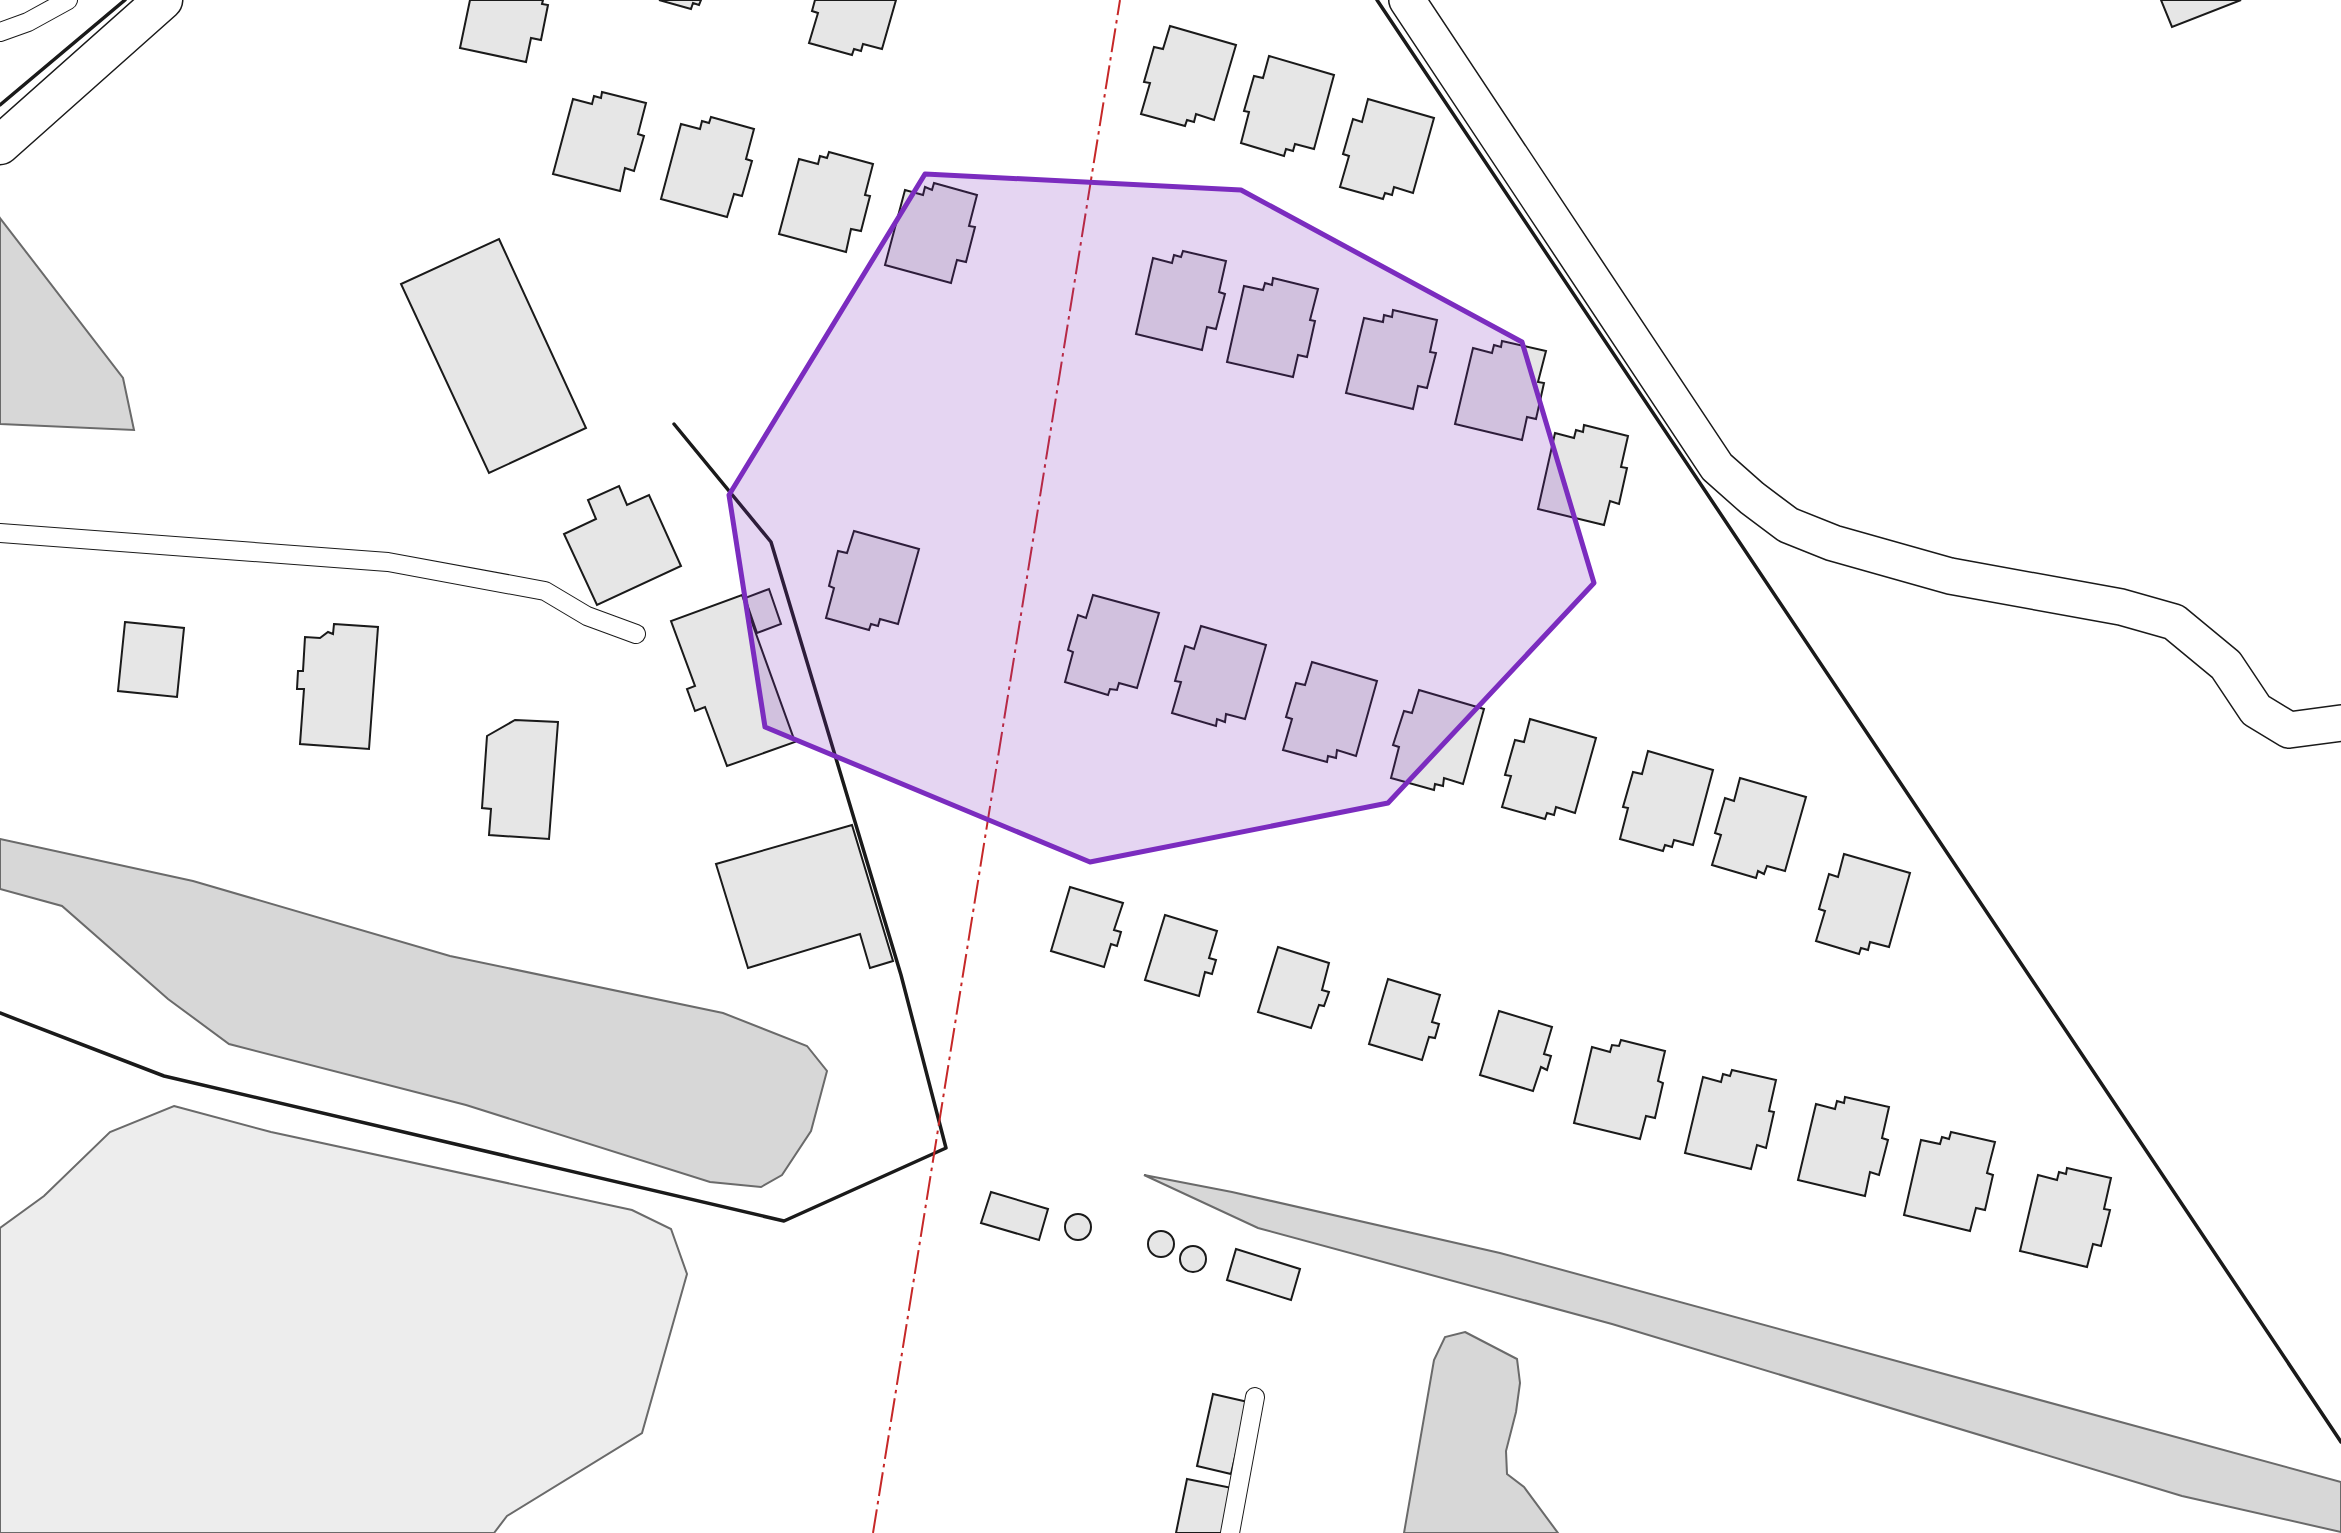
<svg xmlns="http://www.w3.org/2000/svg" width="2341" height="1533" font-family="Manrope,sans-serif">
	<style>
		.built { fill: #ededed; stroke: #6a6a6a; stroke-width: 2 }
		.water { fill: #d7d7d7; stroke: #6a6a6a; stroke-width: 2 }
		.building { fill: #e6e6e6; stroke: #1a1a1a; stroke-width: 2 }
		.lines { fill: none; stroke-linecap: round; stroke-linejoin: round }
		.lane-casing { stroke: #1a1a1a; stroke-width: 20 }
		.street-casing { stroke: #1a1a1a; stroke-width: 38 }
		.secondary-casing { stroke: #1a1a1a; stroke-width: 41 }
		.lane { stroke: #fff; stroke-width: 18 }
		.street { stroke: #fff; stroke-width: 35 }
		.secondary { stroke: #fff; stroke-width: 38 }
		.wall { stroke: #1a1a1a; stroke-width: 3.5 }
		.power { stroke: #c62828; stroke-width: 2; stroke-dasharray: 24 5 3.5 5; stroke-linecap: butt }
		.marked { fill: #7b2cbf; fill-opacity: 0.2; stroke: #7b2cbf; stroke-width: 5; stroke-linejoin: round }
	</style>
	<rect width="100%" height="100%" fill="#fff"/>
	<polygon class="built" points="174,1106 271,1132 632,1210 671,1229 687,1274 642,1433 507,1516 494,1533 0,1533 0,1228 44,1196 110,1132"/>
	<g class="water">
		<polygon points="0,218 123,378 134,430 0,424"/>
		<polygon points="0,839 193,881 450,956 723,1013 807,1046 827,1071 811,1131 782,1175 761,1187 710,1182 466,1105 229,1044 168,999 62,906 0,889"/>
		<polygon points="1144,1175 1232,1192 1500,1253 2341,1482 2341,1532 2182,1496 1612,1324 1258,1228"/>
		<polygon points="1465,1332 1517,1359 1520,1383 1516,1412 1506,1451 1507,1474 1524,1487 1558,1533 1404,1533 1434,1360 1445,1337"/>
	</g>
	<g class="building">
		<polygon points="470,0 543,0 542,4 548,5 541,40 531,38 526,62 460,48"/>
		<polygon points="659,0 701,0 699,5 693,3 691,9"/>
		<polygon points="815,0 896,0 882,49 863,44 861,51 854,49 852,55 809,43 818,13 812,11"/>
		<polygon points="2161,0 2241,0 2172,27"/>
		<polygon points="1170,26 1236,45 1214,120 1196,114 1194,122 1187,120 1185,126 1141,114 1150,83 1144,82 1154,47 1163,49"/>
		<polygon points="1269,56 1334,75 1314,149 1295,144 1293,151 1286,149 1284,156 1241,143 1249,112 1244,111 1254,76 1263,78"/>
		<polygon points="602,92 646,103 638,134 644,136 634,171 625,168 620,191 553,174 573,99 592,104 594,96 601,98"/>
		<polygon points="1368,99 1434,118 1413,193 1394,187 1392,195 1385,193 1383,199 1340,187 1349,156 1343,154 1353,119 1362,122"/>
		<polygon points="711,117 754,129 746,159 752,161 742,196 734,194 727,217 661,199 681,124 700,129 702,121 709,123"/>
		<polygon points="829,152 873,164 865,195 870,196 861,231 851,229 846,252 779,234 799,159 818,164 820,156 827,158"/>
		<polygon points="934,183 977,195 969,226 975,227 966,262 957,260 951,283 885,265 905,190 923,195 925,187 932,190"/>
		<polygon points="499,239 586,428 489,473 401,284"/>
		<polygon points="1183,251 1226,261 1219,292 1225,294 1216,329 1207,327 1202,350 1136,334 1153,258 1172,263 1174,255 1181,257"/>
		<polygon points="1273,278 1318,289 1310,320 1315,321 1307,357 1298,355 1293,377 1227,362 1244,286 1263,290 1265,283 1272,285"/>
		<polygon points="1393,310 1437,320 1430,352 1436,353 1427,388 1418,386 1413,409 1346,393 1364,318 1383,322 1384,315 1392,317"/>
		<polygon points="1502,341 1546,351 1538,382 1544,383 1536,419 1527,417 1522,440 1455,424 1473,348 1492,353 1494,345 1501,347"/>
		<polygon points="1584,425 1628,436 1621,467 1627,468 1619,504 1610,501 1604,525 1538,509 1555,433 1574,438 1576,430 1583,432"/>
		<polygon points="619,486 627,505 649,495 681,566 597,605 564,534 596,519 588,500"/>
		<polygon points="854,531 919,549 898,624 880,619 878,626 871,624 869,630 826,618 834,588 829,586 838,551 847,553"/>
		<polygon points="769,589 781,624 757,633 745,598"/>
		<polygon points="742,595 795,742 727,766 705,707 695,711 687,689 695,686 671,621"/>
		<polygon points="1093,595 1159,613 1137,688 1119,683 1117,690 1110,689 1108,695 1065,682 1073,652 1068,650 1078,615 1086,618"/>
		<polygon points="125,622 184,628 177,697 118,691"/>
		<polygon points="334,624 378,627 369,749 300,744 304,689 297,689 298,671 303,671 305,637 320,638 328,632 333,634"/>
		<polygon points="1201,626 1266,645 1245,719 1226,714 1225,722 1217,719 1216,726 1172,713 1181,682 1175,681 1185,646 1194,649"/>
		<polygon points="1312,662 1377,681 1356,756 1337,750 1336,758 1328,756 1327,762 1283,750 1292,719 1286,717 1296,683 1305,685"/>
		<polygon points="1419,690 1484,709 1463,784 1444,778 1443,786 1435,784 1434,790 1391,778 1399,747 1393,745 1404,711 1412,713"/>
		<polygon points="1530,719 1596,738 1575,813 1556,807 1554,815 1547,813 1545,819 1502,807 1511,776 1505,775 1515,740 1524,742"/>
		<polygon points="515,720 558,722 549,839 489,835 491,809 482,808 487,736"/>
		<polygon points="1648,751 1713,770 1693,845 1674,840 1672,847 1665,845 1663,851 1620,839 1628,808 1623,807 1633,772 1642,774"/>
		<polygon points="1740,778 1806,797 1785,871 1767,866 1764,874 1758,871 1756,878 1712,865 1721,835 1715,833 1725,798 1734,801"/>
		<polygon points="852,825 893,961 870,968 860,934 748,968 716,864"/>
		<polygon points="1844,854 1910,873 1889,947 1870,942 1868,950 1861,948 1859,954 1816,941 1825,911 1819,909 1829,874 1838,877"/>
		<polygon points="1070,887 1123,903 1114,930 1121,932 1117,946 1111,944 1104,967 1051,951"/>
		<polygon points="1165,915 1217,931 1209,958 1216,960 1212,974 1205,972 1199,996 1145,980"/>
		<polygon points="1278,947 1329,963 1322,990 1329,992 1324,1006 1319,1005 1311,1028 1258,1012"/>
		<polygon points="1388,979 1440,995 1432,1022 1439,1024 1435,1038 1429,1037 1422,1060 1369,1044"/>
		<polygon points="1499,1011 1552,1027 1544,1054 1551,1056 1547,1070 1541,1067 1533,1091 1480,1075"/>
		<polygon points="1621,1040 1665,1051 1658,1081 1663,1083 1655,1118 1646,1116 1640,1139 1574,1123 1592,1047 1610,1052 1612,1045 1619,1046"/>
		<polygon points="1732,1070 1776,1080 1769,1111 1774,1112 1766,1148 1757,1145 1751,1169 1685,1153 1703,1077 1721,1082 1723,1074 1730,1076"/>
		<polygon points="1845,1097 1889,1107 1882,1138 1888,1140 1879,1175 1870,1172 1865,1196 1798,1180 1816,1104 1835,1109 1837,1101 1844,1103"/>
		<polygon points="1951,1132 1995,1142 1987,1173 1993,1175 1985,1210 1976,1208 1970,1231 1904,1215 1921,1140 1940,1144 1942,1137 1949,1139"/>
		<polygon points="2067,1168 2111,1178 2104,1209 2110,1210 2101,1246 2093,1244 2087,1267 2020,1251 2038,1175 2057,1180 2059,1172 2066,1174"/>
		<polygon points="991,1192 1048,1209 1039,1240 981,1223"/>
		<circle cx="1078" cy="1227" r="13"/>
		<circle cx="1161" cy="1244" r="13"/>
		<circle cx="1193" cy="1259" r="13"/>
		<polygon points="1236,1249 1300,1269 1291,1300 1227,1280"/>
		<polygon points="1213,1394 1248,1402 1231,1474 1197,1466"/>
		<polygon points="1187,1479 1232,1488 1223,1533 1176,1533"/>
	</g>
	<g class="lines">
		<defs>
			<g id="lane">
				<polyline points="0,32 28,22 68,0"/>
				<polyline points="0,533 388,562 545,591 587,616 636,634"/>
				<polyline points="1230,1533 1255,1397"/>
			</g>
			<polyline id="street" points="1407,0 1717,467 1752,498 1788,525 1833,543 1950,576 2121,607 2174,622 2226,665 2256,710 2289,730 2341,723"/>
			<polyline id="secondary" points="0,145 163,0"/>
		</defs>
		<use href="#lane" class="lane-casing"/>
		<use href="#street" class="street-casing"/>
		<use href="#secondary" class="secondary-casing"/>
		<use href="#lane" class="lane"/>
		<use href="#street" class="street"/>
		<use href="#secondary" class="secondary"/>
		<g class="wall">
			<polyline points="1377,0 2341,1442"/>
			<polyline points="0,105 125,0"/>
			<polyline points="0,1013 164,1076 784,1221 946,1148 901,975 771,542 674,424"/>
		</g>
		<polyline class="power" points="873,1533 1120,0"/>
	</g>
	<path class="marked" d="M925 174 1241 190 1522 342 1594 583 1388 803 1090 862 765 727 729 495Z"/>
</svg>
